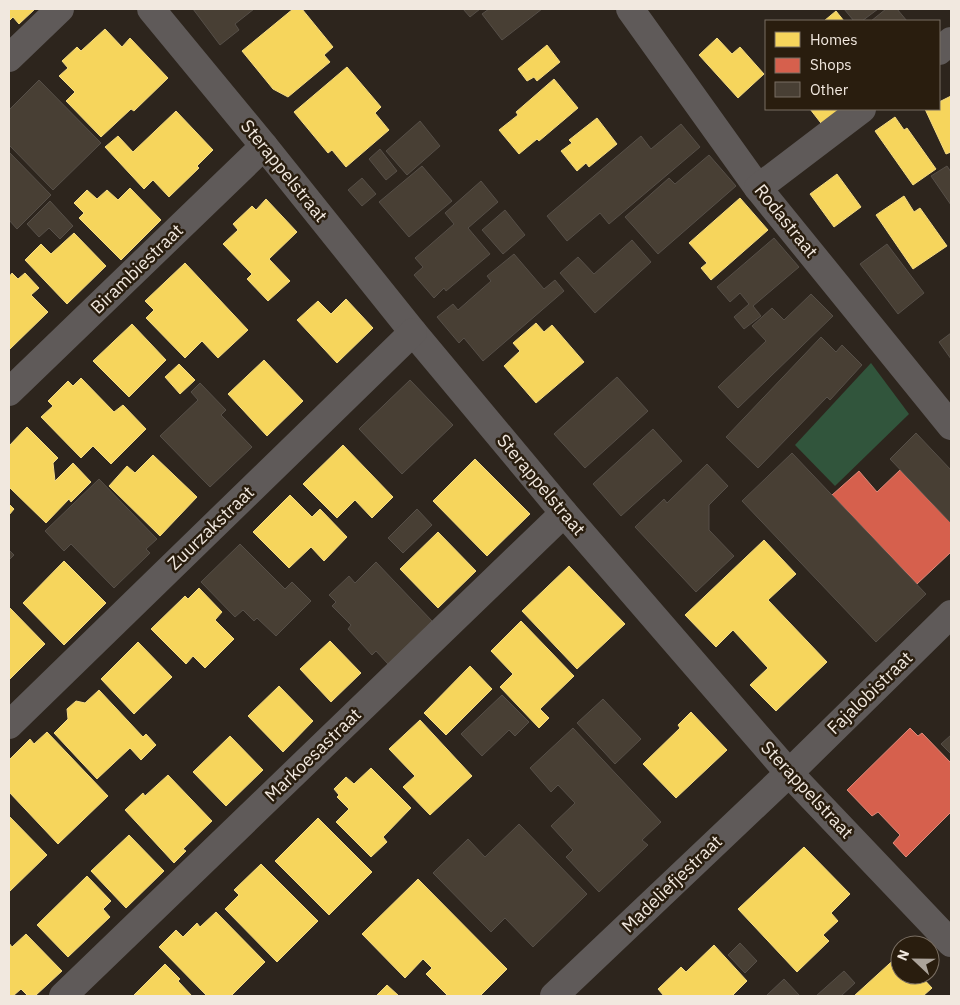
<svg xmlns="http://www.w3.org/2000/svg" width="960" height="1005" font-family="'IBM Plex Sans',sans-serif">
	<style>
		.grass { fill: #31553c }
		.homes { fill: #f6d55c; stroke: #f4db83 }
		.shops { fill: #d6604d; stroke: #de8979 }
		.building { fill: #483f34; stroke: #564f48 }
		.lines { fill: none; stroke-linecap: round; stroke-linejoin: round }
		.minor { stroke: #5f5a59; stroke-width: 28 }
		.labels { text-anchor: middle; stroke-width: 5; stroke-linejoin: round; paint-order: stroke }
		.street-label { font-size: 18px; fill: #f1e8df; stroke: #291d0e }
	</style>
	<rect width="100%" height="100%" fill="#2d251d"/>
	<polygon class="grass" points="871,363 909,414 835,486 795,445"/>
	<g class="homes">
		<polygon points="9,9 35,9 19,24 13,17 9,21"/>
		<polygon points="293,9 302,9 333,47 324,55 330,62 288,97 273,89 242,51"/>
		<polygon points="836,11 844,21 824,21"/>
		<polygon points="105,29 122,47 130,38 168,78 134,111 131,109 101,137 66,101 75,92 59,76 68,68 62,61 77,47 81,51"/>
		<polygon points="717,38 732,54 740,47 764,74 738,98 699,55"/>
		<polygon points="547,45 560,62 537,81 534,77 527,81 518,69"/>
		<polygon points="347,67 381,107 375,113 389,130 346,167 332,150 328,153 294,112"/>
		<polygon points="554,79 578,108 539,141 537,139 519,154 499,130 518,115 516,112"/>
		<polygon points="951,96 951,152 946,154 925,109 939,109 939,102"/>
		<polygon points="810,109 846,109 824,127"/>
		<polygon points="176,111 213,150 197,166 199,168 169,197 153,180 144,189 105,147 118,136 133,152"/>
		<polygon points="895,117 904,130 907,128 936,169 913,185 875,131"/>
		<polygon points="597,118 617,144 589,167 586,163 577,171 561,151 572,143 569,140"/>
		<polygon points="837,174 861,207 834,227 810,194"/>
		<polygon points="130,188 161,220 121,260 79,218 84,213 74,203 87,190 97,199 107,190 118,200"/>
		<polygon points="904,196 914,212 920,208 947,246 913,269 876,215"/>
		<polygon points="740,198 768,230 711,280 701,268 707,263 689,243"/>
		<polygon points="266,199 297,232 269,259 290,281 268,301 247,279 252,274 223,244 238,230 233,224 252,206 256,210"/>
		<polygon points="74,233 106,266 67,304 25,260 41,244 51,254"/>
		<polygon points="185,263 248,330 218,358 202,341 185,358 146,318 154,310 145,301"/>
		<polygon points="12,273 18,279 25,273 39,288 31,295 48,312 9,350 9,277"/>
		<polygon points="346,299 373,328 337,363 297,320 318,301 331,314"/>
		<polygon points="536,323 544,332 552,325 584,362 536,403 504,366 520,351 513,343"/>
		<polygon points="132,324 166,360 129,397 93,361"/>
		<polygon points="264,360 303,401 267,436 228,394"/>
		<polygon points="179,364 195,380 180,394 165,377"/>
		<polygon points="81,378 114,412 123,405 146,429 111,464 93,446 81,458 41,417 53,406 48,401 68,381 73,386"/>
		<polygon points="27,427 58,458 53,463 55,481 73,463 91,482 71,502 69,499 46,523 9,487 9,446"/>
		<polygon points="343,445 393,497 372,518 355,500 337,518 303,484"/>
		<polygon points="153,455 197,497 160,536 109,486 127,466 135,473"/>
		<polygon points="475,459 530,514 487,556 433,501"/>
		<polygon points="290,495 312,517 320,509 347,537 324,561 311,547 289,568 253,532"/>
		<polygon points="9,504 14,509 9,515"/>
		<polygon points="438,532 476,571 438,608 400,569"/>
		<polygon points="764,540 796,574 768,600 827,662 776,711 750,685 768,668 733,630 716,647 685,615"/>
		<polygon points="64,561 106,603 64,645 23,603"/>
		<polygon points="569,566 625,624 577,669 522,611"/>
		<polygon points="199,588 222,612 215,620 234,639 205,668 193,656 186,664 151,629 185,596 188,599"/>
		<polygon points="10,608 45,644 9,680 9,609"/>
		<polygon points="521,621 574,676 540,709 549,718 539,728 500,687 513,674 491,651"/>
		<polygon points="330,641 361,673 331,702 300,669"/>
		<polygon points="138,642 172,677 134,714 101,679"/>
		<polygon points="470,666 492,689 446,735 424,713"/>
		<polygon points="279,686 313,721 283,752 248,716"/>
		<polygon points="99,690 143,737 146,734 156,745 141,760 130,748 97,779 54,733 68,719 67,709 76,701 85,703"/>
		<polygon points="691,712 727,750 676,798 643,764 680,728 678,725"/>
		<polygon points="420,720 472,776 430,815 403,787 415,776 389,749"/>
		<polygon points="47,732 108,796 58,844 9,792 9,760 30,739 34,744"/>
		<polygon points="230,736 263,770 226,806 193,772"/>
		<polygon points="371,768 411,808 383,837 387,842 371,857 336,822 349,809 337,797 339,795 334,789 346,777 354,784"/>
		<polygon points="168,775 212,821 183,849 186,851 174,863 125,810 143,793 145,796"/>
		<polygon points="9,816 47,855 9,892"/>
		<polygon points="318,818 372,872 329,915 275,861"/>
		<polygon points="129,835 164,871 126,908 91,871"/>
		<polygon points="804,847 850,894 831,913 838,921 823,935 829,941 797,972 738,909"/>
		<polygon points="261,864 318,921 277,962 225,909 239,895 234,890"/>
		<polygon points="87,876 111,901 103,909 110,917 68,957 37,925"/>
		<polygon points="418,879 507,969 480,996 448,996 426,974 432,968 423,959 405,978 362,934"/>
		<polygon points="216,912 265,962 231,996 207,996 159,947 176,930 183,937 197,923 200,927"/>
		<polygon points="26,934 62,971 35,996 28,996 21,989 13,996 11,996 9,994 9,943 12,947"/>
		<polygon points="714,945 747,981 732,996 664,996 658,989 681,967 686,972"/>
		<polygon points="900,954 900,975 920,975 932,988 923,996 854,996"/>
		<polygon points="165,964 180,979 178,981 192,996 136,996 134,995"/>
		<polygon points="387,985 399,996 376,996"/>
	</g>
	<g class="shops">
		<polygon points="900,470 951,523 951,552 917,584 832,495 859,471 877,492"/>
		<polygon points="910,728 918,736 922,733 951,763 951,812 906,857 893,843 900,835 878,812 872,816 847,790"/>
	</g>
	<g class="building">
		<polygon points="193,9 254,9 235,24 239,30 220,45"/>
		<polygon points="463,9 480,9 470,17"/>
		<polygon points="489,9 542,9 502,40 482,14"/>
		<polygon points="844,9 878,9 862,21 854,21"/>
		<polygon points="886,9 897,9 907,21 871,21"/>
		<polygon points="39,80 101,143 53,190 9,145 9,110"/>
		<polygon points="420,121 440,146 407,175 386,151"/>
		<polygon points="681,124 700,147 609,224 600,213 567,241 547,216 641,136 651,149"/>
		<polygon points="380,149 397,171 386,180 369,159"/>
		<polygon points="9,152 51,195 17,229 9,220"/>
		<polygon points="709,155 736,186 658,254 625,217 669,178 675,184"/>
		<polygon points="422,166 452,201 409,237 379,202"/>
		<polygon points="947,166 951,172 951,205 931,176"/>
		<polygon points="362,178 376,194 362,206 348,190"/>
		<polygon points="481,181 498,202 468,228 490,254 446,291 444,288 434,298 414,275 423,267 415,258 454,224 445,213"/>
		<polygon points="50,201 73,226 60,239 49,228 39,237 27,224"/>
		<polygon points="505,210 525,235 503,254 482,230"/>
		<polygon points="774,238 799,267 753,306 761,316 744,329 734,317 749,304 740,293 730,302 717,287"/>
		<polygon points="632,240 651,262 595,313 560,273 578,257 594,274"/>
		<polygon points="887,244 924,293 898,314 860,264"/>
		<polygon points="514,254 544,289 555,280 564,291 483,361 464,338 459,343 437,317 453,304 458,310 491,281 487,276"/>
		<polygon points="811,294 833,316 738,408 718,387 766,341 752,326 772,308 784,320"/>
		<polygon points="951,333 951,359 939,342"/>
		<polygon points="821,337 836,352 842,345 862,365 830,400 827,397 758,468 726,437"/>
		<polygon points="617,377 648,411 585,468 554,434"/>
		<polygon points="410,380 453,425 402,474 359,429"/>
		<polygon points="200,383 226,410 221,415 252,447 210,487 160,436 198,400 191,392"/>
		<polygon points="653,429 682,461 621,516 593,484"/>
		<polygon points="916,433 951,470 951,523 890,459"/>
		<polygon points="792,453 926,594 876,642 742,501"/>
		<polygon points="707,464 728,486 709,505 709,530 734,556 696,592 635,527 664,499 667,503"/>
		<polygon points="99,479 157,539 146,549 150,553 114,588 71,544 64,551 45,531"/>
		<polygon points="417,509 432,525 403,553 388,538"/>
		<polygon points="240,544 285,589 292,582 311,601 276,636 257,618 254,621 243,610 235,617 201,582"/>
		<polygon points="9,550 14,555 9,560"/>
		<polygon points="376,562 432,621 388,664 376,651 372,655 348,629 351,625 332,606 336,602 329,595 349,576 355,583"/>
		<polygon points="502,695 529,722 515,736 509,730 482,756 461,734"/>
		<polygon points="603,699 641,739 615,764 577,723"/>
		<polygon points="573,728 661,822 642,840 648,845 599,892 566,857 573,850 551,826 575,803 558,785 551,792 530,768"/>
		<polygon points="951,735 951,754 941,744"/>
		<polygon points="519,824 587,894 533,947 505,918 491,932 433,873 468,839 485,857"/>
		<polygon points="740,943 757,961 745,973 728,955"/>
		<polygon points="844,971 855,983 841,996 816,996"/>
		<polygon points="784,979 800,996 766,996"/>
	</g>
	<g class="lines">
		<g class="minor">
			<polyline points="151,9 264,146 413,332 564,513 789,773 951,943"/>
			<polyline points="630,9 758,188 951,426"/>
			<polyline points="939,51 951,41"/>
			<polyline points="9,58 60,9"/>
			<polyline points="758,188 862,109"/>
			<polyline points="9,392 264,146"/>
			<polyline points="9,725 413,332"/>
			<polyline points="63,996 564,513"/>
			<polyline points="554,996 789,773 951,614"/>
		</g>
	</g>
	<g class="labels">
		<g class="street-label">
			<text transform="translate(284 171) rotate(51)" y="6">Sterappelstraat</text>
			<text transform="translate(786 221) rotate(51)" y="6">Rodastraat</text>
			<text transform="translate(137 269) rotate(-44)" y="6">Birambiestraat</text>
			<text transform="translate(541 485) rotate(50)" y="6">Sterappelstraat</text>
			<text transform="translate(211 528) rotate(-44)" y="6">Zuurzakstraat</text>
			<text transform="translate(870 693) rotate(-44)" y="6">Fajalobistraat</text>
			<text transform="translate(313 755) rotate(-44)" y="6">Markoesastraat</text>
			<text transform="translate(807 790) rotate(47)" y="6">Sterappelstraat</text>
			<text transform="translate(672 884) rotate(-44)" y="6">Madeliefjestraat</text>
		</g>
	</g>
	<rect width="960" height="1005" fill="none" stroke="#f1e8df" stroke-width="20"/>
	<rect x="765" y="20" width="175" height="90" fill="#291d0e" stroke="#796e62"/>
	<rect x="775" y="32" width="25" height="15" fill="#f6d55c" stroke="#796e62"/>
	<text x="810" y="45" font-size="15" fill="#f1e8df">Homes</text>
	<rect x="775" y="58" width="25" height="15" fill="#d6604d" stroke="#796e62"/>
	<text x="810" y="70" font-size="15" fill="#f1e8df">Shops</text>
	<rect x="775" y="82" width="25" height="15" fill="#483f34" stroke="#796e62"/>
	<text x="810" y="95" font-size="15" fill="#f1e8df">Other</text>
	<g transform="translate(915 960) rotate(292)"><circle r="24" fill="#291d0e" stroke="#796e62"/>
	<path d="M0-4L9 19L0 12L-9 19Z" fill="#aca49b"/>
	<text y="-8" font-size="14" font-weight="bold" text-anchor="middle" fill="#f1e8df">N</text>
	</g>
</svg>
